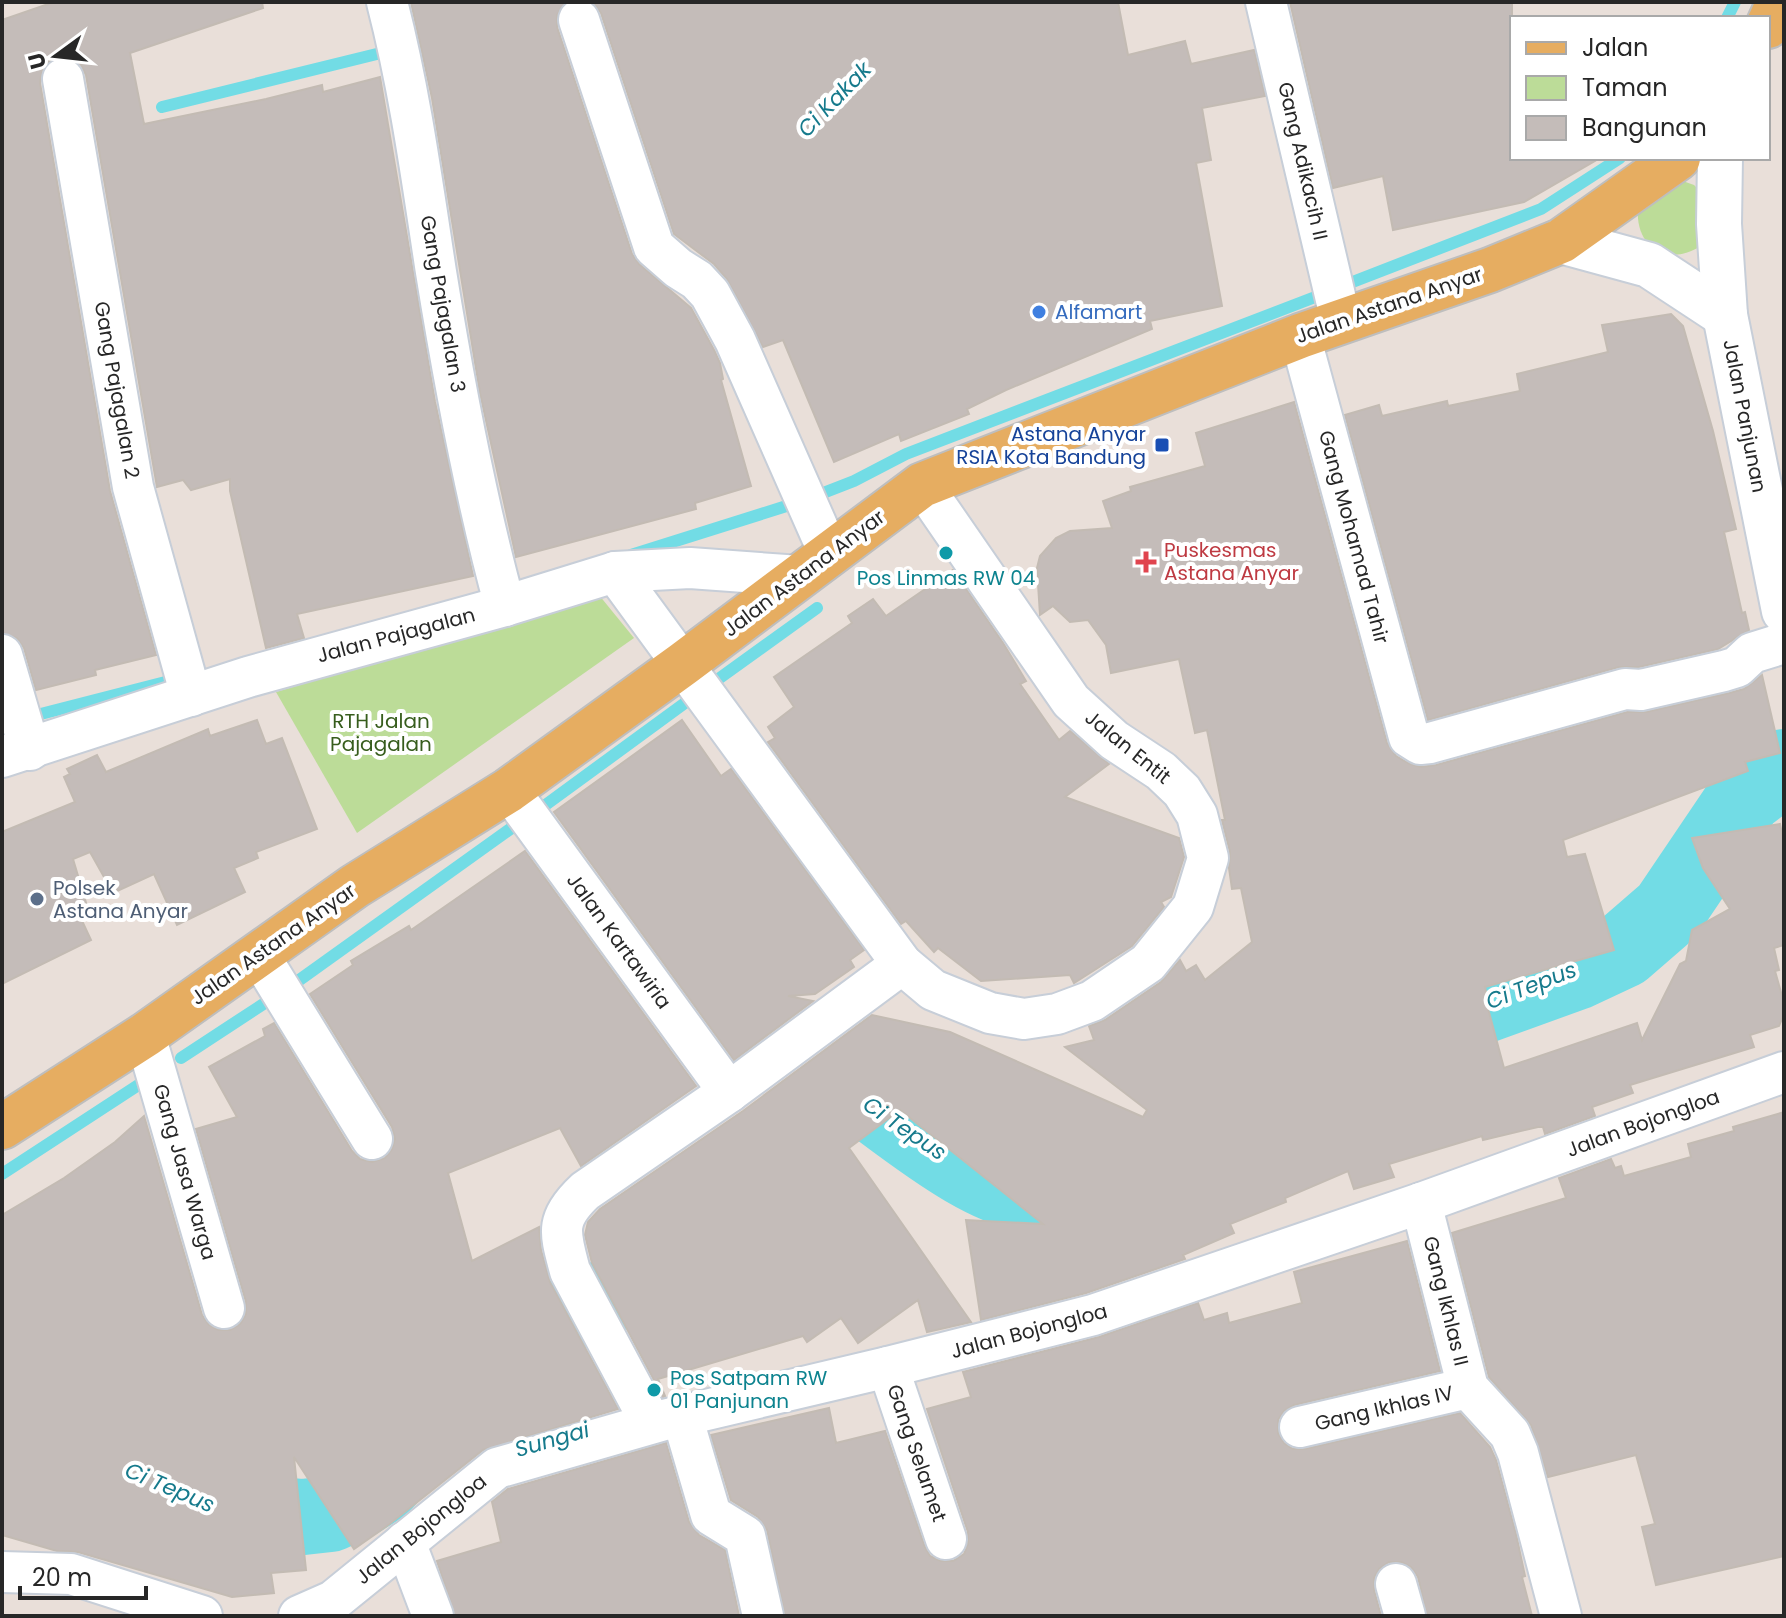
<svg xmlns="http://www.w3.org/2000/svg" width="1786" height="1618" font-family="Poppins,sans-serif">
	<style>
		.green { fill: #bcdc98 }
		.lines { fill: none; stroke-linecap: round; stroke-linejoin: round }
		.stream { stroke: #72dce5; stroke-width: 12 }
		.river { stroke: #72dce5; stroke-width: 76 }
		.building { fill: #c4bcb9; stroke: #c3bbb3; stroke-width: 2 }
		.minor-casing { stroke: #c7ced8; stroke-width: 44 }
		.secondary-casing { stroke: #c7ced8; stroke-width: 48 }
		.primary-casing { stroke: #bebebe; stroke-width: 48 }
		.minor { stroke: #fff; stroke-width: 40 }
		.secondary { stroke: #fff; stroke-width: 44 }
		.primary { stroke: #e6ad61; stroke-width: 44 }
		.shop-dot { fill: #3f7fe0; stroke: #fff; stroke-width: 3 }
		.transit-dot { fill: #1a4fb4; stroke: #fff; stroke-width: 3 }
		.culture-dot { fill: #0f9aa8; stroke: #fff; stroke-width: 3 }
		.health-dot { fill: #e0444e; stroke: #fff; stroke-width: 3 }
		.service-dot { fill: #5c6f8a; stroke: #fff; stroke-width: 3 }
		.labels { text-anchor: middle; stroke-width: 8; stroke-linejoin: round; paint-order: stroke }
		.street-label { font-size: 20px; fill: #272727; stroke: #fff }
		.shop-label { font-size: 20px; fill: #366cbe; stroke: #fff; text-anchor: start }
		.transit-label { font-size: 20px; fill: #164399; stroke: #fff; text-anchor: end }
		.health-label { font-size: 20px; fill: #be3a42; stroke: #fff; text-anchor: start }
		.culture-label { font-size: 20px; fill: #0d838f; stroke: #fff }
		.park-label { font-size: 20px; fill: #375d1d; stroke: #fff }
		.service-label { font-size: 20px; fill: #4e5e75; stroke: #fff; text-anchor: start }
		.water-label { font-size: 22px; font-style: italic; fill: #167a8c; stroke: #fff }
	</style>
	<rect width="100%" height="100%" fill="#e9dfd9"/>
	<g class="green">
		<path d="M1680 180 1694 185 1704 195 1701 246C1668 267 1635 248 1638 209Z"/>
		<polygon points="599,595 634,638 357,833 276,692"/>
	</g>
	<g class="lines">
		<g class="stream">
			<polyline points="1727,18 1735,2"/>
			<polyline points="162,107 393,50"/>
			<polyline points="1350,283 1541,209 1620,158"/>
			<polyline points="818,495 854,481 906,454 1323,294"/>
			<polyline points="631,555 796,503"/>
			<polyline points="717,680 817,608"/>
			<polyline points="29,717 181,678"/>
			<polyline points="1781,770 1784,793"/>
			<polyline points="540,809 689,700"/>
			<polyline points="291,986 513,827"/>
			<polyline points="181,1058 274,997"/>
			<polyline points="2,1174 143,1082"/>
		</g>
		<g class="river">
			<polyline points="1388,1040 1576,972 1623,950 1668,911 1745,797 1784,767"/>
			<path d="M801 1117C818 1101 837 1094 860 1095 906 1128 990 1199 1047 1196 1061 1195 1076 1191 1090 1188"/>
			<polyline points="2,1443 73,1445 220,1510 303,1517 330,1514 356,1502 381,1486 525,1333 597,1302 664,1266"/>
		</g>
	</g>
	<g class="building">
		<polygon points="54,2 262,2 263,8 130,53 144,124 266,99 322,85 323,92 380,77 435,402 473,576 297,614 304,638 266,648 230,491 230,479 191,490 183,480 157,487 86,75 81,65 72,58 58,57 48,62 42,70 40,83 110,491 156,655 95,670 96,675 36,690 24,648 17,638 2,633 2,20"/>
		<polygon points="411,2 566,2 557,15 557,27 632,254 639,264 691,308 714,350 720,363 723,379 721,380 751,486 695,503 696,509 516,557 480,393 432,98"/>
		<polygon points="593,2 1118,2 1128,55 1185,41 1191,64 1254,50 1265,96 1202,108 1211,160 1196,163 1222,306 1150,321 1152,329 1006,390 967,409 969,414 901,441 899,434 834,462 783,340 763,347 727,279 714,264 674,234 601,13"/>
		<polygon points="1290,2 1512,2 1512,158 1600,158 1524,202 1393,230 1383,176 1333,188"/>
		<polygon points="1671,314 1683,326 1713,431 1736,529 1724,532 1742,613 1745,612 1749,630 1718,649 1639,667 1619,667 1428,720 1345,415 1379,405 1382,416 1447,401 1448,406 1520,391 1517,374 1608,352 1602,325"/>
		<polygon points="1294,402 1387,743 1396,756 1408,763 1421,767 1436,765 1627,712 1646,712 1729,693 1744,689 1762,675 1780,753 1745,762 1748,771 1563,840 1567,857 1585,854 1614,950 1485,987 1488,1000 1486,1001 1504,1068 1637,1023 1642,1040 1680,964 1686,961 1692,930 1730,909 1703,868 1692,838 1780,824 1784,843 1784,945 1774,948 1779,970 1775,971 1784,1003 1784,1014 1779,1026 1750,1035 1754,1047 1630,1085 1633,1093 1592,1107 1595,1116 1545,1134 1543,1127 1538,1127 1483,1140 1482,1136 1389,1164 1394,1177 1354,1189 1348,1171 1285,1198 1286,1202 1230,1224 1234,1233 1183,1255 1185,1259 1086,1293 981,1320 966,1220 1043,1224 900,1110 849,1148 971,1322 927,1332 918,1300 858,1343 841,1318 807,1342 803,1336 658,1379 665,1396 663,1397 592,1263 585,1235 588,1222 600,1209 743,1111 872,1015 950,1032 1143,1117 1147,1110 1065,1047 1094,1040 1089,1026 1105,1020 1161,982 1180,960 1186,971 1196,965 1205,980 1252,942 1241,888 1232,889 1229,868 1230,852 1222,820 1225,820 1207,730 1195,733 1179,659 1111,673 1106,645 1088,620 1070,622 1053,606 1040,615 1037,568 1040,556 1056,538 1070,531 1112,528 1103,501 1131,491 1130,487 1205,466 1196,433"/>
		<polygon points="953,570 1003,643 1026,681 1020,684 1059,740 1070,731 1109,764 1065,797 1179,838 1184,857 1171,897 1161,902 1164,907 1132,946 1074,983 1070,975 981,981 938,948 934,952 906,921 901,924 768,742 775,738 768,727 794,707 774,677 852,623 848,616 873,599 886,616"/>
		<polygon points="257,720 266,744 282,738 317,829 256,852 258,858 234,868 245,892 177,925 154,874 113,893 90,852 73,859 87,906 77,910 91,940 2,984 2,832 75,802 64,777 70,774 67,769 97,755 106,772 208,729 210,736"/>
		<polygon points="682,720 721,776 731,769 864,950 850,960 854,967 815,994 788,996 813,1001 734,1060 554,812"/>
		<polygon points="525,851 696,1086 581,1166 560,1128 448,1173 472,1261 539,1227 541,1250 550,1282 618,1409 483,1450 387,1526 354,1549 294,1457 306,1570 271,1573 274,1593 232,1597 78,1552 57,1551 2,1535 2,1215 64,1178 115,1142 144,1116 202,1315 209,1325 219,1330 230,1330 240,1324 246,1314 246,1302 196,1129 237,1117 209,1067 265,1036 263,1029 274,1023 352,1151 360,1159 372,1162 385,1158 392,1149 395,1139 392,1127 310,994 353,965 351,961 409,926 411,930"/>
		<polygon points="1784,1112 1784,1556 1656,1585 1642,1527 1655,1524 1636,1455 1548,1477 1531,1425 1489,1377 1452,1233 1566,1198 1559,1178 1611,1159 1615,1168 1621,1166 1624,1176 1691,1157 1688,1144 1734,1131 1733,1127"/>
		<polygon points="1407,1241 1440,1371 1294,1405 1284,1411 1278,1420 1278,1433 1284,1443 1293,1449 1305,1449 1460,1413 1490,1447 1496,1460 1516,1534 1525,1576 1522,1577 1532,1616 1427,1616 1418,1577 1411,1567 1401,1562 1389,1562 1379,1569 1374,1578 1374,1590 1381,1616 785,1616 767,1530 758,1517 731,1500 711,1435 829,1408 836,1443 885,1431 925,1547 930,1556 941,1561 953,1561 964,1554 968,1544 968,1532 927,1409 971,1397 963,1372 1099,1337 1198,1303 1204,1320 1227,1313 1229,1323 1302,1303 1294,1272"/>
		<polygon points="666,1443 689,1522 699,1535 725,1550 739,1616 455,1616 437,1561 501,1542 492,1502 508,1489"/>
	</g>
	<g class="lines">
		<defs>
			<g id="minor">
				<path d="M387 2C410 91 422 181 436 272 454 383 475 497 505 606"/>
				<polyline points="1266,2 1341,321"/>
				<polyline points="579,20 654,247 678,268 697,280 710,294 735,340 829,553"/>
				<polyline points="63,79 133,487 191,696"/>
				<polyline points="1300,336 1409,737 1420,744 1430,743 1625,689 1641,690 1724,671 1737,667 1752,653 1784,643"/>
				<polyline points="615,572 902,964 933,990 990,1013 1024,1019 1057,1014 1092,1001 1148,963 1193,907 1208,858 1197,815 1182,791 1161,771 1114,740 1071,701 922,485"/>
				<polyline points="2,655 30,750"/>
				<polyline points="2,757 248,677 505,606 615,572 690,568 800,576"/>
				<polyline points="509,790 729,1092"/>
				<polyline points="259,955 372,1139"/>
				<polyline points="145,1035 224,1308"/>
				<polyline points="1421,1203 1468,1388 1510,1434 1518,1453 1561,1616"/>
				<polyline points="888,1367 946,1539"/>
				<polyline points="682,1416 711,1515 745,1536 763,1616"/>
				<path d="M651 1423 570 1271C560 1233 554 1220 585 1191L729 1092 902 964"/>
				<polyline points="1300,1427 1468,1388"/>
				<polyline points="405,1542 433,1616"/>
				<polyline points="2,1572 71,1574 202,1616"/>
				<polyline points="1396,1584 1405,1616"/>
				<polyline points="299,1616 333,1601 497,1468 664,1420 888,1367 1093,1315 1421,1203 1784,1072"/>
			</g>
			<g id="secondary">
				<polyline points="1720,158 1719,224 1725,315 1784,611"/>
				<polyline points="1561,241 1649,265 1725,315"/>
			</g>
			<g id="primary">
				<polyline points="1768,26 1779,2"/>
				<polyline points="2,1127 145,1035 355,886 509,790 683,664 922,485 1300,336 1490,270 1561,241 1678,158"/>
			</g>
		</defs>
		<use href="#minor" class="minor-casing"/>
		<use href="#secondary" class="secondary-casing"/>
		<use href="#primary" class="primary-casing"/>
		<use href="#minor" class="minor"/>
		<use href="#secondary" class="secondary"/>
		<use href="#primary" class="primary"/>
	</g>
	<circle class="shop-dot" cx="1039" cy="312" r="8"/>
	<rect class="transit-dot" x="1154" y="437" width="16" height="16" rx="4"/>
	<g class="culture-dot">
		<circle cx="946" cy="553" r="8"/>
		<circle cx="654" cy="1390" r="8"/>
	</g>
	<path class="health-dot" d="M1142 550h8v8h8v8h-8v8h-8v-8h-8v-8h8z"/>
	<circle class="service-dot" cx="37" cy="899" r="8"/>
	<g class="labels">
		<g class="street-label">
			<text transform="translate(1303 161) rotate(77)" y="7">Gang Adikacih II</text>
			<text transform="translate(443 304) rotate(80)" y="7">Gang Pajagalan 3</text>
			<text transform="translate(1389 305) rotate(-19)" y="7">Jalan Astana Anyar</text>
			<text transform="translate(117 390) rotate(80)" y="7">Gang Pajagalan 2</text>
			<text transform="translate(1745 416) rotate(79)" y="7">Jalan Panjunan</text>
			<text transform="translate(1354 537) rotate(75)" y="7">Gang Mohamad Tahir</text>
			<text transform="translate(804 573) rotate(-37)" y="7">Jalan Astana Anyar</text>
			<text transform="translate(396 635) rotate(-15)" y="7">Jalan Pajagalan</text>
			<text transform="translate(1128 747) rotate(39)" y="7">Jalan Entit</text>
			<text transform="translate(619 941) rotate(54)" y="7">Jalan Kartawiria</text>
			<text transform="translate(273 944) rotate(-35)" y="7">Jalan Astana Anyar</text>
			<text transform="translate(1643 1123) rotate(-20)" y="7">Jalan Bojongloa</text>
			<text transform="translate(185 1172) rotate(74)" y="7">Gang Jasa Warga</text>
			<text transform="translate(1446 1301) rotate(76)" y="7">Gang Ikhlas II</text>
			<text transform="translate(1029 1331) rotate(-15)" y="7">Jalan Bojongloa</text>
			<text transform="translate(1384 1408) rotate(-13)" y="7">Gang Ikhlas IV</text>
			<text transform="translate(917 1453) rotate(71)" y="7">Gang Selamet</text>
			<text transform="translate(421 1529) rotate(-39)" y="7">Jalan Bojongloa</text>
		</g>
		<g class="shop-label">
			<text x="1055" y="319">Alfamart</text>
		</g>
		<g class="transit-label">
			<text x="1146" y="441">Astana Anyar<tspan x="1146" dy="23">RSIA Kota Bandung</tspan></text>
		</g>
		<g class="health-label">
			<text x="1164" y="557">Puskesmas<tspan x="1164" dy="23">Astana Anyar</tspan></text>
		</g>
		<g class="culture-label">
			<text x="946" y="585">Pos Linmas RW 04</text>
			<text x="670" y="1385" text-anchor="start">Pos Satpam RW<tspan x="670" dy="23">01 Panjunan</tspan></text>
		</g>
		<g class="park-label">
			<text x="381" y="728">RTH Jalan<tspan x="381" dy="23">Pajagalan</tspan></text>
		</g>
		<g class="service-label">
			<text x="53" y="895">Polsek<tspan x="53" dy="23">Astana Anyar</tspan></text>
		</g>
		<g class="water-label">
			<text transform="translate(834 99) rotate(-46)" y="8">Ci Kakak</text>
			<text transform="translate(1531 985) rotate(-21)" y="8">Ci Tepus</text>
			<text transform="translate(905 1128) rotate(34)" y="8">Ci Tepus</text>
			<text transform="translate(552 1439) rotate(-16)" y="8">Sungai</text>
			<text transform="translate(170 1487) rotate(23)" y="8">Ci Tepus</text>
		</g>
	</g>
	<rect width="1786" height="1618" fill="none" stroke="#272727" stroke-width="8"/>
	<rect x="1510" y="16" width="260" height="144" fill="#ffffff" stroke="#a9a9a9" stroke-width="2"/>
	<rect x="1526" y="42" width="40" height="12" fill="#e6ad61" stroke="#a9a9a9" stroke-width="2"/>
	<text x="1582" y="56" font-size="24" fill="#272727">Jalan</text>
	<rect x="1526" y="76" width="40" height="24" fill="#bcdc98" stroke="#a9a9a9" stroke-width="2"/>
	<text x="1582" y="96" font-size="24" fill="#272727">Taman</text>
	<rect x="1526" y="116" width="40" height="24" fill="#c4bcb9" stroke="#a9a9a9" stroke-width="2"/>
	<text x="1582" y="136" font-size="24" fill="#272727">Bangunan</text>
	<g transform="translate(56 56) rotate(255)" stroke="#ffffff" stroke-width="6" paint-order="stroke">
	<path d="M0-6L14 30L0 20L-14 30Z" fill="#272727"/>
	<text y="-12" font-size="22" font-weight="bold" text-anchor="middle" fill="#272727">U</text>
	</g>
	<path d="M20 1586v12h126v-12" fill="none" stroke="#272727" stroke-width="4"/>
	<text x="32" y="1586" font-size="24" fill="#272727" stroke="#ffffff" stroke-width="6" paint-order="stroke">20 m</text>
</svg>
